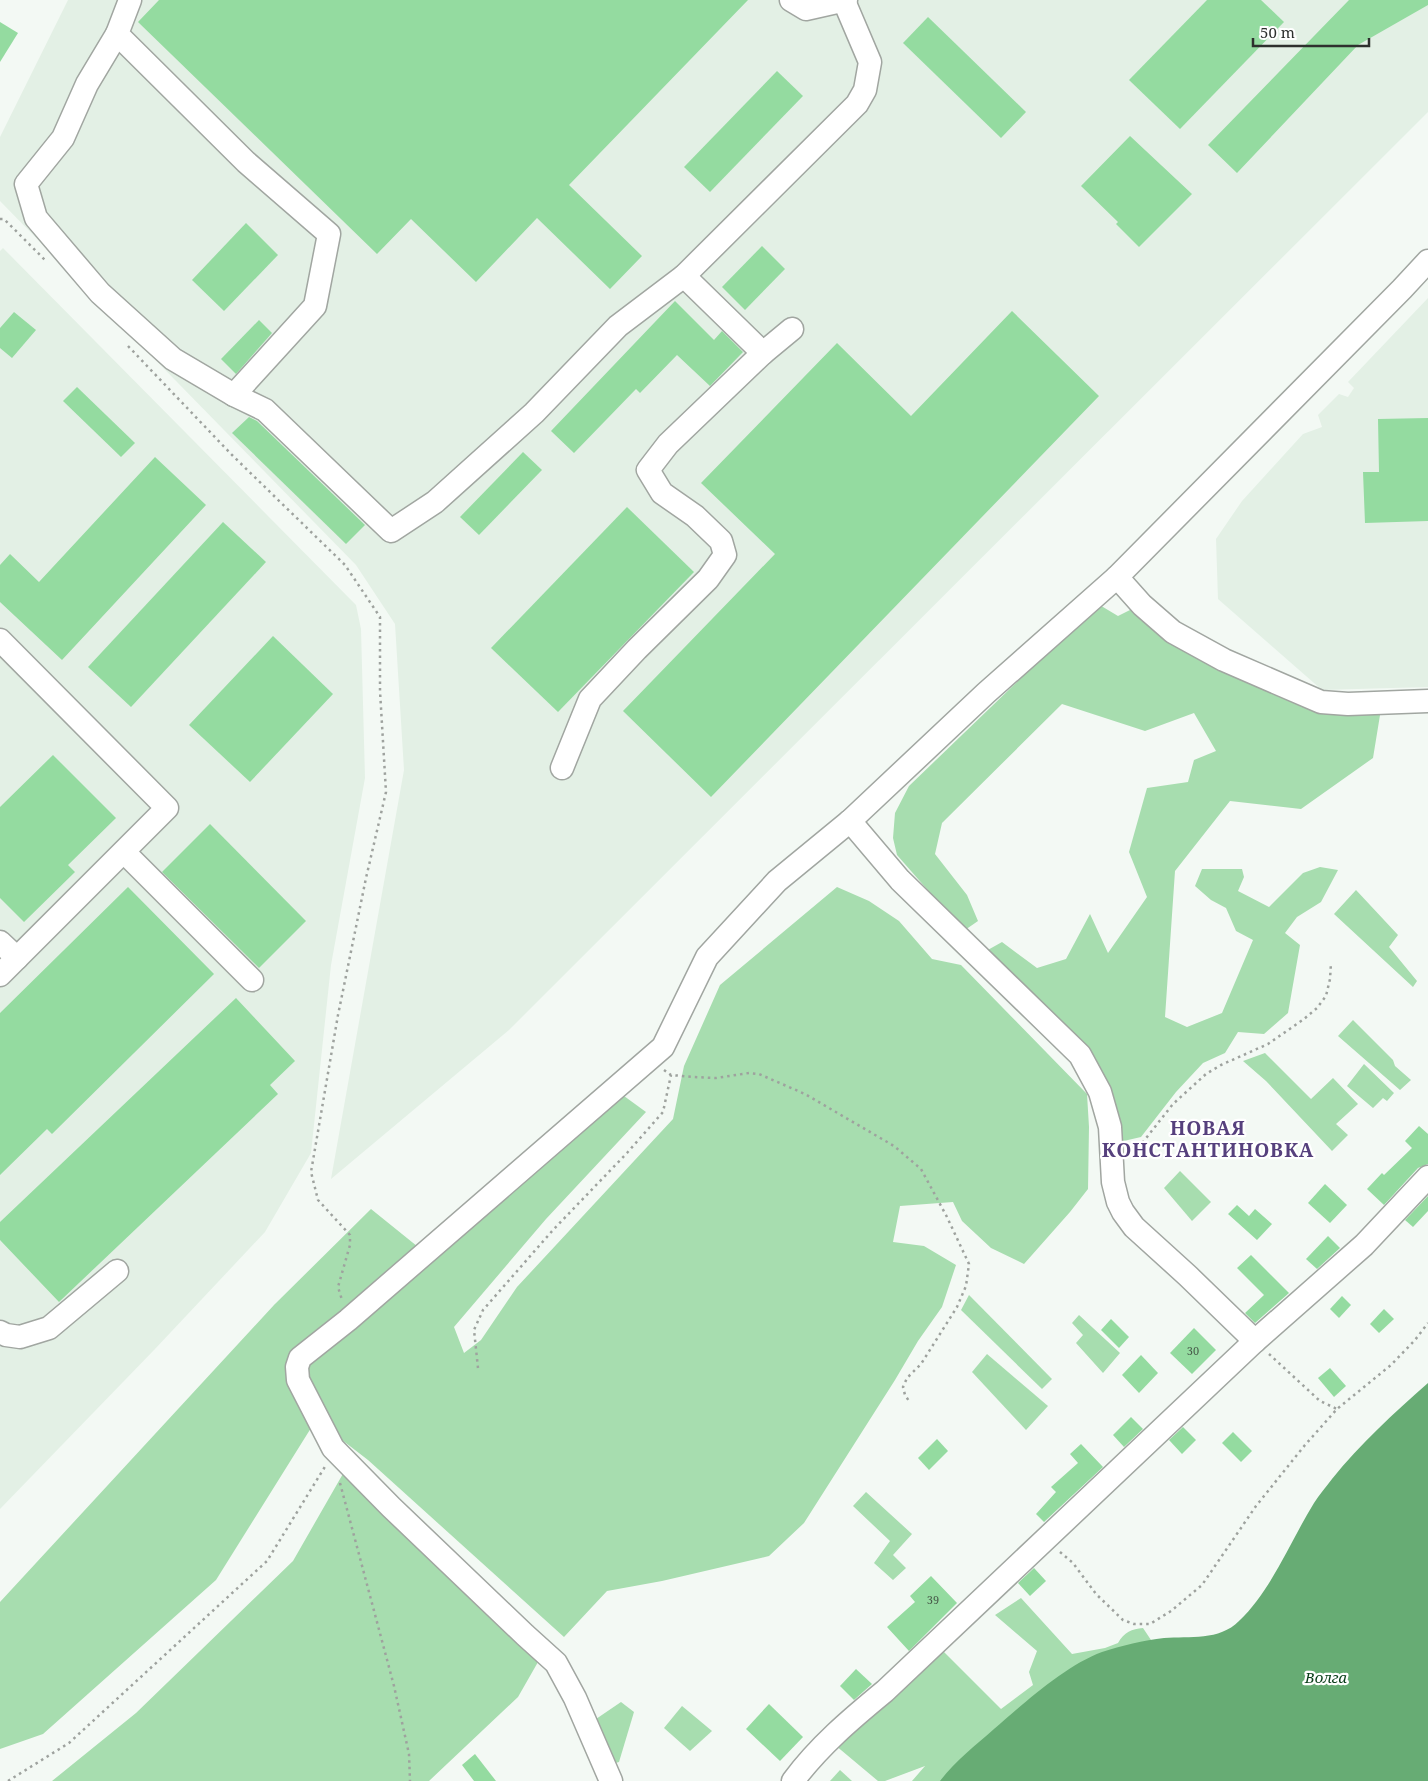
<svg xmlns="http://www.w3.org/2000/svg" width="1428" height="1781" font-family="'Noto Serif',serif">
	<style>
		.built { fill: #e3f0e5 }
		.green { fill: #a7ddaf }
		.water { fill: #67ac74 }
		.building { fill: #94dba0 }
		.lines { fill: none; stroke-linecap: round; stroke-linejoin: round }
		.minor-casing { stroke: #a1a6a1; stroke-width: 25 }
		.path { stroke: #9ea29e; stroke-width: 2.5; stroke-dasharray: 2.5 4; stroke-linecap: butt }
		.minor { stroke: #fff; stroke-width: 22 }
		.labels { text-anchor: middle; stroke-width: 4.5; stroke-linejoin: round; paint-order: stroke }
		.number-label { font-size: 11px; fill: #485b4a }
		.water-label { font-size: 15px; font-style: italic; fill: #093e19; stroke: #fff }
		.district-label { font-size: 19px; font-weight: bold; letter-spacing: 1px; fill: #56407d; stroke: #fff }
	</style>
	<rect width="100%" height="100%" fill="#f3f9f4"/>
	<g class="built">
		<polygon points="68,0 1428,0 1428,112 509,1030 331,1179 404,770 395,624 356,565 0,201 0,137"/>
		<polygon points="3,248 356,605 361,629 365,778 331,965 311,1153 265,1232 155,1349 0,1509 0,251"/>
		<polygon points="1428,298 1428,687 1322,690 1218,599 1216,539 1242,501 1303,434 1322,427 1318,415 1339,394 1348,397 1354,388 1348,382"/>
	</g>
	<g class="green">
		<polygon points="1098,604 1118,616 1134,608 1227,667 1381,709 1373,758 1301,809 1230,801 1175,871 1165,1017 1187,1027 1222,1013 1253,940 1236,931 1226,908 1211,900 1195,886 1202,869 1242,869 1244,877 1238,891 1269,907 1303,873 1320,867 1338,870 1321,902 1297,917 1285,933 1300,945 1288,1013 1264,1034 1238,1032 1225,1053 1203,1063 1176,1092 1141,1137 1115,1143 1107,1094 986,951 1002,942 1037,968 1066,959 1090,914 1108,953 1147,897 1129,852 1147,788 1188,782 1194,760 1216,751 1194,713 1145,731 1062,704 942,823 935,854 967,895 978,921 965,930 946,911 897,855 893,838 895,813 909,786"/>
		<polygon points="837,887 869,901 899,921 932,959 961,965 1087,1094 1089,1127 1088,1189 1070,1212 1024,1264 991,1248 962,1221 953,1202 900,1206 893,1242 924,1246 956,1265 942,1307 918,1341 895,1380 804,1523 769,1556 662,1581 607,1591 564,1637 368,1460 316,1420 216,1580 43,1734 0,1749 0,1602 274,1305 371,1209 433,1259 624,1096 646,1112 546,1219 454,1327 464,1353 481,1340 517,1287 673,1119 684,1066 720,985"/>
		<polygon points="1356,890 1398,935 1389,947 1417,981 1413,987 1334,914"/>
		<polygon points="1353,1020 1393,1060 1395,1066 1411,1080 1400,1090 1338,1036"/>
		<polygon points="1265,1053 1311,1099 1333,1078 1358,1104 1336,1124 1348,1135 1332,1151 1266,1081 1243,1061"/>
		<polygon points="1364,1064 1394,1093 1387,1101 1383,1098 1373,1108 1347,1086"/>
		<polygon points="1180,1171 1211,1202 1192,1221 1164,1188"/>
		<polygon points="969,1295 1052,1379 1042,1389 961,1310"/>
		<polygon points="1079,1315 1120,1353 1103,1373 1076,1343 1083,1335 1072,1323"/>
		<polygon points="987,1354 1048,1406 1026,1430 972,1372"/>
		<polygon points="344,1472 538,1662 518,1697 429,1781 52,1781 136,1713 293,1561"/>
		<polygon points="866,1492 912,1534 893,1555 906,1568 893,1580 874,1563 890,1541 853,1506"/>
		<path d="M1021 1598 1072 1654 1105 1648 1118 1643C1124 1632 1132 1629 1143 1628L1155 1646 944 1781H912L925 1766 885 1781H878L835 1745 942 1650 1001 1709 1033 1685 1029 1672 1037 1651 995 1615Z"/>
		<polygon points="621,1702 634,1712 619,1762 612,1764 596,1719"/>
		<polygon points="682,1706 712,1731 690,1751 664,1728"/>
		<polygon points="840,1770 852,1781 830,1781"/>
	</g>
	<path class="water" d="M1428 1383V1781H940C955 1761 975 1746 994 1729 1023 1704 1066 1665 1102 1652 1121 1646 1144 1640 1164 1638 1190 1636 1219 1641 1239 1621 1271 1591 1291 1540 1314 1503 1319 1495 1326 1487 1332 1479 1360 1444 1394 1413 1428 1383Z"/>
	<g class="building">
		<polygon points="159,0 748,0 569,185 642,256 610,289 537,218 476,282 411,219 377,254 138,22"/>
		<polygon points="1207,0 1261,0 1284,22 1180,129 1129,80"/>
		<polygon points="1349,0 1428,0 1428,5 1358,45 1237,173 1208,145"/>
		<polygon points="928,17 1026,112 1001,138 903,43"/>
		<polygon points="0,22 18,33 0,62"/>
		<polygon points="777,71 803,96 710,192 684,167"/>
		<polygon points="1130,136 1192,194 1139,247 1116,224 1118,222 1081,186"/>
		<polygon points="246,223 278,255 224,311 192,280"/>
		<polygon points="762,246 785,269 745,310 722,287"/>
		<polygon points="675,301 714,340 722,331 743,352 710,386 677,355 640,393 636,389 574,453 551,431"/>
		<polygon points="1012,311 1099,396 711,797 623,711 775,554 701,483 837,343 911,416"/>
		<polygon points="14,312 36,330 12,358 0,348 0,328"/>
		<polygon points="259,320 272,333 236,374 221,359"/>
		<polygon points="77,387 135,443 121,457 63,401"/>
		<polygon points="249,417 257,421 365,525 346,544 232,433"/>
		<polygon points="1428,418 1428,521 1365,523 1363,472 1379,472 1378,419"/>
		<polygon points="523,452 542,470 479,535 460,517"/>
		<polygon points="155,457 206,505 62,660 0,602 0,565 10,554 39,582"/>
		<polygon points="627,507 694,572 558,712 491,648"/>
		<polygon points="223,522 266,562 131,707 88,667"/>
		<polygon points="273,636 333,694 250,782 189,725"/>
		<polygon points="53,755 116,818 68,865 75,872 24,922 0,898 0,807"/>
		<polygon points="210,824 306,921 259,968 162,872"/>
		<polygon points="128,887 214,974 52,1134 47,1129 0,1175 0,1013"/>
		<polygon points="236,998 295,1061 270,1085 278,1094 59,1302 0,1240 0,1222"/>
		<polygon points="1419,1126 1428,1134 1428,1164 1418,1168 1384,1205 1367,1189 1382,1173 1384,1175 1412,1148 1405,1141"/>
		<polygon points="1325,1184 1347,1205 1330,1223 1308,1203"/>
		<polygon points="1428,1196 1428,1211 1413,1227 1405,1220"/>
		<polygon points="1237,1205 1249,1216 1255,1209 1272,1224 1257,1240 1228,1214"/>
		<polygon points="1328,1236 1340,1248 1317,1269 1306,1259"/>
		<polygon points="1251,1255 1289,1293 1255,1323 1245,1313 1264,1295 1237,1268"/>
		<polygon points="1342,1296 1351,1305 1339,1318 1330,1309"/>
		<polygon points="1384,1309 1394,1319 1379,1333 1370,1324"/>
		<polygon points="1111,1319 1129,1337 1119,1348 1101,1330"/>
		<polygon points="1194,1328 1216,1350 1192,1374 1170,1353"/>
		<polygon points="1141,1355 1158,1373 1139,1393 1122,1375"/>
		<polygon points="1330,1368 1346,1386 1334,1397 1318,1378"/>
		<polygon points="1131,1417 1143,1429 1124,1447 1113,1435"/>
		<polygon points="1183,1427 1196,1440 1182,1454 1169,1440"/>
		<polygon points="1233,1432 1252,1451 1241,1462 1222,1443"/>
		<polygon points="937,1439 948,1451 929,1470 918,1458"/>
		<polygon points="1081,1444 1103,1467 1044,1522 1036,1514 1056,1492 1051,1487 1078,1463 1070,1454"/>
		<polygon points="1034,1568 1046,1581 1030,1596 1018,1583"/>
		<polygon points="931,1576 957,1603 909,1651 887,1627 915,1602 910,1596"/>
		<polygon points="856,1669 872,1684 854,1700 840,1686"/>
		<polygon points="769,1704 803,1737 780,1761 746,1729"/>
		<polygon points="475,1754 496,1781 474,1781 462,1765"/>
	</g>
	<g class="lines">
		<defs>
			<g id="minor">
				<polyline points="130,0 117,34 246,162 329,234 315,306 234,395"/>
				<polyline points="791,0 806,9 846,0"/>
				<polyline points="117,34 87,84 63,138 26,184 36,218 100,293 173,359 234,395 265,410 391,531 435,502 534,413 618,326 684,276 857,104 865,90 870,62 844,1"/>
				<polyline points="684,276 763,353"/>
				<polyline points="1117,577 1142,605 1173,632 1224,660 1321,702 1348,704 1428,701"/>
				<polyline points="0,640 167,808 0,975"/>
				<polyline points="562,768 590,699 637,649 708,579 725,555 721,541 695,516 662,493 648,470 668,444 763,353 792,329"/>
				<polyline points="850,821 900,880 1080,1055 1100,1092 1110,1127 1113,1182 1118,1202 1123,1212 1134,1227 1188,1276 1255,1341"/>
				<polyline points="124,852 252,980"/>
				<polyline points="0,942 17,958"/>
				<polyline points="0,1332 6,1335 20,1337 49,1328 117,1271"/>
				<polyline points="611,1781 575,1698 556,1663 525,1635 391,1507 333,1448 298,1380 297,1367 300,1358 348,1320 663,1047 707,957 777,881 850,821 986,693 1117,577 1402,289 1428,261"/>
				<path d="M793 1781C819 1746 851 1719 885 1691L1255 1341 1364 1245 1428 1177"/>
			</g>
		</defs>
		<use href="#minor" class="minor-casing"/>
		<g class="path">
			<polyline points="0,219 4,219 46,261"/>
			<polyline points="128,346 232,455 345,565 380,617 380,691 386,792 366,878 338,1015 311,1172 318,1200 350,1235 350,1245 338,1287 342,1300"/>
			<polyline points="664,1070 671,1075 694,1077 716,1078 749,1073 759,1074 805,1094 894,1146 921,1169 947,1217 969,1264 966,1286 957,1307 921,1364 907,1378 903,1387 905,1395 909,1401"/>
			<polyline points="1130,1147 1143,1142 1173,1104 1206,1074 1221,1065 1268,1044 1304,1019 1317,1008 1326,996 1330,979 1331,963"/>
			<polyline points="1269,1354 1320,1401 1337,1409"/>
			<polyline points="478,1368 474,1330 483,1310 553,1230 627,1153 663,1112 671,1075"/>
			<polyline points="340,1483 394,1686 409,1754 410,1781"/>
			<polyline points="1060,1552 1073,1563 1096,1594 1123,1620 1134,1624 1150,1624 1171,1611 1202,1585 1256,1506 1305,1445 1337,1409 1391,1365 1415,1340 1428,1323"/>
			<polyline points="8,1781 69,1743 267,1561 326,1465"/>
		</g>
		<use href="#minor" class="minor"/>
	</g>
	<g class="labels">
		<g class="number-label">
			<text x="1193" y="1355">30</text>
			<text x="933" y="1604">39</text>
		</g>
		<g class="water-label">
			<text x="1326" y="1683">Волга</text>
		</g>
		<g class="district-label">
			<text x="1208" y="1135">НОВАЯ<tspan x="1208" dy="22">КОНСТАНТИНОВКА</tspan></text>
		</g>
	</g>
	<path d="M1253 38v8h116v-8" fill="none" stroke="#2e302e" stroke-width="2.5"/>
	<text x="1260" y="38" font-size="15" fill="#2e302e" stroke="#ffffff" stroke-width="4" paint-order="stroke">50 m</text>
</svg>
